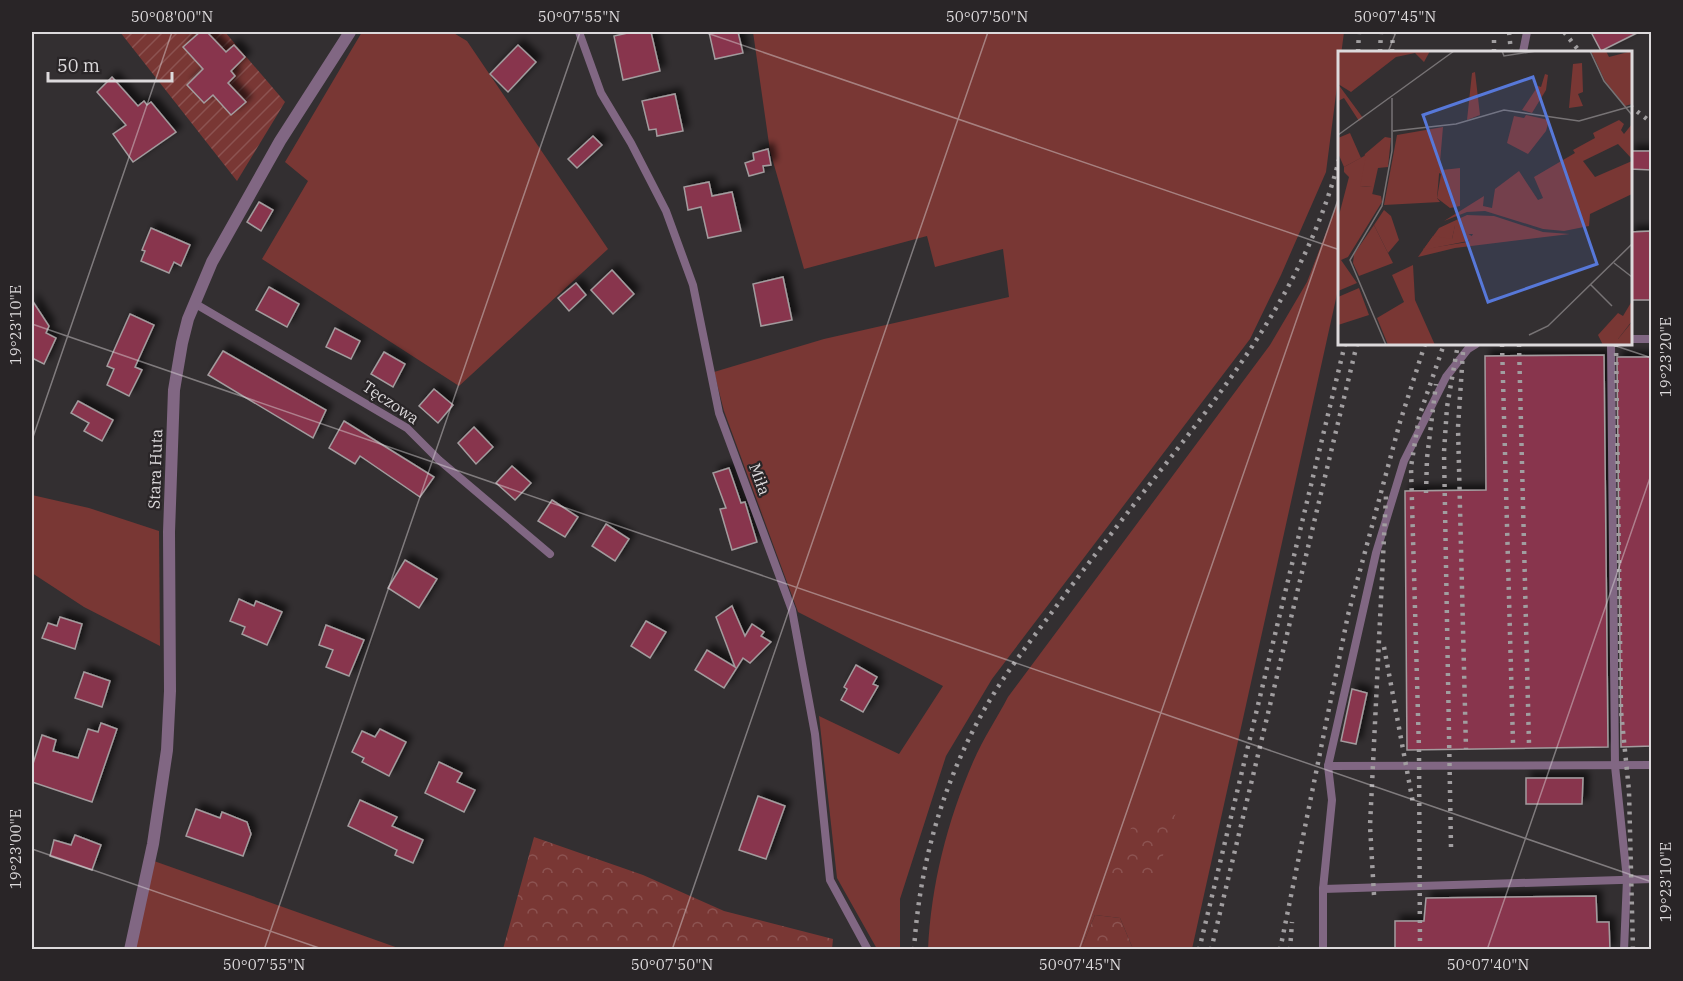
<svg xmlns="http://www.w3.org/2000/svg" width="1683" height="981" font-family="'IBM Plex Serif',serif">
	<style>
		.green { fill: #793734 }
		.forest { fill: url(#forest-crowns) }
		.garden { fill: url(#garden-furrows) }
		.building { fill: #88354e; stroke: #a39c9e; stroke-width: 1.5; filter: url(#shadow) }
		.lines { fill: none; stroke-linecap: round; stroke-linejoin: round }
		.service { stroke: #816783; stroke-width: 8 }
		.minor { stroke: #816783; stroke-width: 12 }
		.rail { stroke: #a19ea0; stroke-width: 4.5; stroke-dasharray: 3 6; stroke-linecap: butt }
		.ticks { fill: none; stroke: #dddadc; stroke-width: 1.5; stroke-opacity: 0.45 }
		.labels { text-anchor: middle; stroke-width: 4.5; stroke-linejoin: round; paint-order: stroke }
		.street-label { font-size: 16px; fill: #dddadc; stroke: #292527 }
		.inset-road { fill: none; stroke: #777375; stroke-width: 1.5 }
		.view { fill: #5778d9; fill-opacity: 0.15; stroke: #5778d9; stroke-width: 3 }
		.inset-edge { fill: none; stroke: #dddadc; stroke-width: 3 }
		.neatline { fill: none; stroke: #dddadc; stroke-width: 2 }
		.ticks-label { font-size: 15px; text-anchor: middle; fill: #dddadc }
	</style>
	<defs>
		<pattern id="forest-crowns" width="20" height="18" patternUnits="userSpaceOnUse" patternTransform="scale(1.5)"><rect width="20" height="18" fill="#793734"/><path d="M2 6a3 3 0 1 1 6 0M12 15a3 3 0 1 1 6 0" fill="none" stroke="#8c5351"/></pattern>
		<pattern id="garden-furrows" width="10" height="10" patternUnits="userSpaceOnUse" patternTransform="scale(1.5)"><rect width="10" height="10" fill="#793734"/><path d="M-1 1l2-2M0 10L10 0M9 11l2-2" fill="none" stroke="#8c5351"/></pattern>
		<filter id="shadow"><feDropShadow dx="5.5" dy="-5.5" stdDeviation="3" flood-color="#0009"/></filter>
	</defs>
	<rect width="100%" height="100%" fill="#332f31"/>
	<g class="green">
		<polygon points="362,32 452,32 467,41 608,249 459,386 262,259 308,181 285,162"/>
		<polygon points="753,32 1344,32 1326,172 1281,275 1250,339 992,679 946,756 900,899 900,949 877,949 837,878 819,716 899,754 943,686 798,612 724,411 714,372 824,339 1009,297 1003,249 935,267 927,236 804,269 770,151"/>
		<path d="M1339 199V285L1192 949H1133L1120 918 1095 915 1081 949 928 950C931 885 947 822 973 762 983 739 997 718 1008 697L1270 345 1307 282Z"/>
		<polygon points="32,495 89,508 159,531 160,646 84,607 32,573"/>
		<polygon points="154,861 401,949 135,950"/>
	</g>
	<g class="forest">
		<polygon points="1176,812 1156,879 1110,875 1131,828"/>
		<polygon points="534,837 643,875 724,911 833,939 832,949 503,949"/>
		<polygon points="1095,915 1120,918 1133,949 1081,949"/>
	</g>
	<polygon class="garden" points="120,32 225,32 285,102 237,181"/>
	<g class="building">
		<polygon points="200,32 207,32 226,52 234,45 245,57 231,71 235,76 228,83 246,102 231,115 213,95 204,103 187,85 203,69 183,47"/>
		<polygon points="632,32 651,32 660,71 623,80 614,36"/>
		<polygon points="709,32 738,32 743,53 715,59"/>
		<polygon points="1591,32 1639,32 1601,51"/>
		<polygon points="518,45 536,62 508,92 490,74"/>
		<polygon points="112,77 138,106 144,101 147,105 151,102 176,132 133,162 113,134 126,125 97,92"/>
		<polygon points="675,94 683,131 657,136 656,129 649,130 642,101"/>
		<polygon points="593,136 602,145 577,168 568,159"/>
		<polygon points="768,149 771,165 763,166 764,172 749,176 745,163 754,160 753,153"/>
		<polygon points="1630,151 1652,151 1652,170 1630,169"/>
		<polygon points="709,182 712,196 732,192 741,231 708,238 701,207 688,210 684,187"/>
		<polygon points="259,202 273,210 261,231 247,222"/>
		<polygon points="151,228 190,245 181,266 174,262 169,273 141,261 145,251 142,250"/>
		<polygon points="1652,231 1652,300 1630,300 1630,232"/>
		<polygon points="612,270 634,294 613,314 591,290"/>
		<polygon points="783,277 792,320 761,326 753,284"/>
		<polygon points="576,283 586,295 569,311 558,298"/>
		<polygon points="269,287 299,304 287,327 256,310"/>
		<polygon points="32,300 49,326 46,333 56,338 44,364 32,358"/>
		<polygon points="130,314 154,325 135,367 142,370 129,396 107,385 114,369 107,366"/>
		<polygon points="335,328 360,341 351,359 326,347"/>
		<polygon points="223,351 326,410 313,438 208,375"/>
		<polygon points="384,352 405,364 393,387 371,374"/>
		<polygon points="1604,355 1608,747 1407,750 1405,491 1486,490 1485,356"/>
		<polygon points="1617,357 1652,357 1652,746 1621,747"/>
		<polygon points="434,389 453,405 438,423 419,406"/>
		<polygon points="78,401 113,420 102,441 84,431 89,423 71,413"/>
		<polygon points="344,421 434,477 420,497 360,456 355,464 329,448"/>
		<polygon points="474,427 493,447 476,464 458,443"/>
		<polygon points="512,466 531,483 515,500 496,483"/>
		<polygon points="729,468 741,503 745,502 757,542 732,550 720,509 726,508 713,473"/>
		<polygon points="552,500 578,517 565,537 538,521"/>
		<polygon points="606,524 629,539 615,561 592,546"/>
		<polygon points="405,560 437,579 419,608 388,588"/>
		<polygon points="239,599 254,606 256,601 282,612 267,645 242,634 245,627 230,621"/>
		<polygon points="732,606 745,636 752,624 764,632 761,636 771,642 750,663 743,658 724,688 695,670 707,650 735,667 716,617"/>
		<polygon points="60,617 82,624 75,649 42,638 48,623 57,626"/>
		<polygon points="646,621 666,632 650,658 631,646"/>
		<polygon points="326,625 364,640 349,676 326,667 333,650 319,645"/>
		<polygon points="856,665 877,677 873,684 878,686 863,712 841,700 847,689 844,687"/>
		<polygon points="84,672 110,681 102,707 75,698"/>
		<polygon points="1352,689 1367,693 1356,744 1341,741"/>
		<polygon points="101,723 117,729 92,802 32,782 32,767 42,735 56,740 53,751 78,758 88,729 98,732"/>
		<polygon points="380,729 406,742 389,776 362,762 364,758 352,752 362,731 375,737"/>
		<polygon points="439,762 462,773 457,782 475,790 464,812 425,793"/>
		<polygon points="1526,778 1583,778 1582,804 1526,804"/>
		<polygon points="758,796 785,806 766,859 739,850"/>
		<polygon points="360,800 397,817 392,826 423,840 413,863 395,855 397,850 348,826"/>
		<polygon points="196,809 220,818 222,812 247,822 251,834 243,856 186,836"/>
		<polygon points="75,835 101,845 92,870 50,856 54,840 71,845"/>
		<polygon points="1596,896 1597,922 1609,922 1610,950 1395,950 1395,921 1424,921 1426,898"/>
	</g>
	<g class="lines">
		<g class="service">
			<polyline points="579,32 601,93 631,143 666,211 693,285 719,413 792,610 815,734 830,880 868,950"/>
			<polyline points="1523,52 1527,32"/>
			<polyline points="194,303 407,428 439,460 550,554"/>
			<polyline points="1630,339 1652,339"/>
			<polyline points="1611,344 1615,766 1627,879 1624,950"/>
			<polyline points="1328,766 1652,765"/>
			<polyline points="1323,889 1652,879"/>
			<polyline points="1323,950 1323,889 1332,800 1328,766 1376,553 1404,461 1446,377 1468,349 1476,344"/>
		</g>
		<polyline class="minor" points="130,950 153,844 167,750 170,691 169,532 174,390 182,343 188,319 212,262 280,141 350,32"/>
		<g class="rail">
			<polyline points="1509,32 1511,52"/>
			<polyline points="1564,32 1580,52"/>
			<polyline points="1358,52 1359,32"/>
			<polyline points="1380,52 1381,32"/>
			<polyline points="1392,52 1393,32"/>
			<polyline points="1494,52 1494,32"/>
			<polyline points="1630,106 1652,123"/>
			<polyline points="1502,344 1513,743"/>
			<polyline points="1519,344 1529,744"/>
			<polyline points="1616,344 1621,711 1629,791 1633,950"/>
			<polyline points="1463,352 1458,427 1466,749"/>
			<polyline points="1426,493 1427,458 1436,384"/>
			<polyline points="1384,647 1413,803"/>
			<polyline points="1451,847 1444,452 1447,407 1458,344"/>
			<polyline points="1374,895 1370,826 1386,496"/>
			<path d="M914 950C919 870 940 792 978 721 1000 679 1030 642 1058 604 1089 562 1121 521 1153 480 1231 381 1309 281 1340 156"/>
			<polyline points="1199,950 1345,344"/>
			<polyline points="1211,950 1357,344"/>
			<polyline points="1280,950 1348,615 1400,422 1425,344"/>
			<polyline points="1290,950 1292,922"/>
			<polyline points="1420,950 1419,750 1411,467 1419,417 1444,344"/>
		</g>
	</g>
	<path class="ticks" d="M704 32 1340 250M1388 52 1396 32M32 324 1652 882M1610 344 1652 358M32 440 172 32M32 849 325 950M264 950 580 32M672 950 988 32M1079 950 1340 194M1487 950 1652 472"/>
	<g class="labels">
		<g class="street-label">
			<text transform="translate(391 402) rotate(34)" y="6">Tęczowa</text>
			<text transform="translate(155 469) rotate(-88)" y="6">Stara Huta</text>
			<text transform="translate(760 479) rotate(70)" y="6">Miła</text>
		</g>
	</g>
	<g transform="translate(1338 51)">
		<rect width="294" height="294" fill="#332f31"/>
		<path d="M244 12 245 41 240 43 245 55 231 57 235 13ZM137 21 142 64 129 69 134 22ZM0 33 25 67 21 70 6 47 0 50ZM188 64 211 69 208 80 190 103 169 92 176 65 186 67ZM281 69 286 73 283 79 286 83 294 73V108L280 93 245 110 257 126 294 110V143L252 163 251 175 226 180 205 178 147 160 129 161 106 170 146 145 145 155 154 157 157 138 181 120 200 149 205 147 196 126 237 102 235 99 257 87 255 82ZM105 76 99 147 102 151 46 154 59 84ZM12 82 23 107 6 116 0 102V87ZM47 86 53 87 50 116 40 117 34 144V135L22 136 21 129 27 103ZM129 164 156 165 205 181 232 183 117 197 80 206 101 177ZM117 175 125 183H135L130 191 85 198 106 188H114ZM36 174 55 212 21 225 15 212 16 203ZM294 271V294H280V288Z" fill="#793734" fill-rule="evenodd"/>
		<path d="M0 0H92L86 11 77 2 58 6 13 41 0 33ZM28 104 22 136 34 135V143L43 145 44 151 10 206 3 209 19 232 0 240V168L11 126 6 121V116ZM101 115 104 119 122 117V155L112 157 99 147 103 123 97 120ZM46 159 53 165 61 189 50 202 36 174ZM117 174 135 186 130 190 85 199 95 185 114 188ZM75 214 77 249 97 294H50L39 267 66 251 54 224ZM21 237 31 264 0 274V246ZM294 250V270L280 288V294H265L260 284 280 262 285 265Z" fill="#793734"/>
		<path d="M253 0H268L271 6 294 0V53L287 55 267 30ZM207 23 210 24 208 39 194 62 184 59 200 35 203 36Z" fill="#793734"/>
		<path class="inset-road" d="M164 0 166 5 198 0M252 0 266 30 294 64M55 80 118 73 166 59 241 70 294 55M0 84 116 0M276 212 294 226M253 234 274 255M191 284 210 275 294 193M48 294 12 209 44 155 54 100V47"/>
		<path class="view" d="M195 26 259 213 150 251 85 64Z"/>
		<rect width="294" height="294" class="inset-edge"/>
	</g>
	<rect width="1683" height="981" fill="none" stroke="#292527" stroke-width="66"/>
	<path d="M48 72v9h124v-9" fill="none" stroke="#dddadc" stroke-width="3"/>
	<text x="57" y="72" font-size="18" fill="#dddadc" stroke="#292527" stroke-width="4.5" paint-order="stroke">50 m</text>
	<rect x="33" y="33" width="1617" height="915" class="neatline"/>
	<g class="ticks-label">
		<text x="172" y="22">50°08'00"N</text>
		<text x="579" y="22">50°07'55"N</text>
		<text x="987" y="22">50°07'50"N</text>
		<text x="1395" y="22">50°07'45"N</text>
		<text transform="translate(16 325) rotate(-90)" y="5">19°23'10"E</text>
		<text transform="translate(1666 357) rotate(-90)" y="5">19°23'20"E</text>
		<text transform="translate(16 849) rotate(-90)" y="5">19°23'00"E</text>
		<text transform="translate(1666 882) rotate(-90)" y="5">19°23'10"E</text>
		<text x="264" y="970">50°07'55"N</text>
		<text x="672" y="970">50°07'50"N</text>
		<text x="1080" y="970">50°07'45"N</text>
		<text x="1488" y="970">50°07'40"N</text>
	</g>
</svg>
